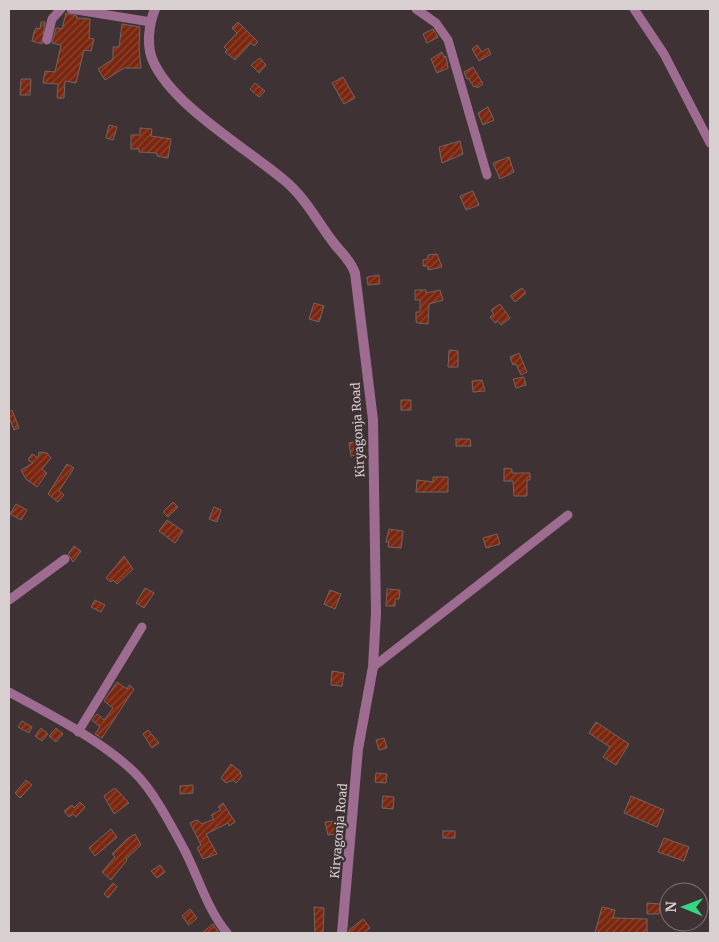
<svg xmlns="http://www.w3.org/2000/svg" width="719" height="942" font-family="Merriweather,serif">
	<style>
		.building { fill: url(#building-hatch); stroke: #736561 }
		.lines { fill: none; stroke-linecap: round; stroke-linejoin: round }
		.minor { stroke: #9e6c91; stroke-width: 9 }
		.tertiary { stroke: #9e6c91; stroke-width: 10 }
		.labels { text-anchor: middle; stroke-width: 4.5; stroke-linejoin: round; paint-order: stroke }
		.street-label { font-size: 12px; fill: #d7cfd0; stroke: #3f3234 }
	</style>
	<defs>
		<pattern id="building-hatch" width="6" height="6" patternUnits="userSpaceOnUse" patternTransform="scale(1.25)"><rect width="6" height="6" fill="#7b2710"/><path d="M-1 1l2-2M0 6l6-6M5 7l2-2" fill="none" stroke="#8d4532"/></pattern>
	</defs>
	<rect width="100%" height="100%" fill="#3f3234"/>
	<g class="building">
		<polygon points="66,13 77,16 76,18 90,19 89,38 94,39 91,51 84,50 76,83 65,81 64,98 57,98 58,84 43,83 45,71 55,72 61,45 52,43 56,28 62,29"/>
		<polygon points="41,22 45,22 42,44 32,41 34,32 36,28 40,29"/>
		<polygon points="238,22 258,42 254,46 251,43 235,60 225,52 227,50 224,47 237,33 232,28"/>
		<polygon points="122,24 140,27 139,47 141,68 124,68 105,80 98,69 113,59 113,47 119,47"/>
		<polygon points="433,29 438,37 427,43 423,34"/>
		<polygon points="477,45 482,52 488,48 491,54 479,61 472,49"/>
		<polygon points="442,52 444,57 446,56 448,68 437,73 431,59"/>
		<polygon points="260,58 266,65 259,73 251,65"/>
		<polygon points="473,67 483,84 477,88 476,86 474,87 468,78 467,79 464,72"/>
		<polygon points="343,77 355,98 344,104 332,83"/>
		<polygon points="21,79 31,79 30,95 20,95"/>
		<polygon points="255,83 265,91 259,97 250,89"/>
		<polygon points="488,107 494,120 483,125 478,113"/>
		<polygon points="109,125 117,127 113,140 106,138"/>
		<polygon points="140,128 152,129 151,136 171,139 168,158 157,156 157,153 139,152 139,149 131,149 131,135 140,135"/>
		<polygon points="460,141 463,154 442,163 439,147"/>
		<polygon points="509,157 514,172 500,179 493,163"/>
		<polygon points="473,191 479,205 466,210 460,196"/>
		<polygon points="437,254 442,267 428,270 428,266 423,266 423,260 428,259 428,255"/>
		<polygon points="379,275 380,284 368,285 367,277"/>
		<polygon points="522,288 526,293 515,302 510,296"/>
		<polygon points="415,290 426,290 426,293 440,290 443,300 429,304 428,324 417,323 416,320 416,312 420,312 420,300 415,300"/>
		<polygon points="314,303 324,306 319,322 309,319"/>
		<polygon points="500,304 510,318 501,325 498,321 495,323 490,317 494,314 491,310"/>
		<polygon points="449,350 458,351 458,367 448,367"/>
		<polygon points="519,353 527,372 521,375 516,364 513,365 510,357"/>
		<polygon points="524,377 526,385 516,388 513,379"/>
		<polygon points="482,380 485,391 473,392 472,381"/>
		<rect x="401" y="400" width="10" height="10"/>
		<polygon points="12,410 19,428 14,430 9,417 9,412"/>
		<polygon points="456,439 470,439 471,446 456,446"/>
		<polygon points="359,441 361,454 351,456 349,443"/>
		<polygon points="39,452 47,453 51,458 42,469 47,473 37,487 26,479 21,470 33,463 28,460 32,454 38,458"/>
		<polygon points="67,464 74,468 59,491 64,495 58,502 48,494"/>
		<polygon points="504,468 512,469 512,473 530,473 530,480 527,480 527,496 514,496 513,481 504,481"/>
		<polygon points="433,477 448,477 448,492 416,492 417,480 433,482"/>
		<polygon points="173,502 178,507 168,517 163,512"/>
		<polygon points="16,504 27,510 21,520 10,514"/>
		<polygon points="214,507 221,510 217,522 209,519"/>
		<polygon points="167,520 183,531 175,543 159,531"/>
		<polygon points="389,529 403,531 401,548 388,547 389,542 386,542"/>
		<polygon points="497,534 500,544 486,548 483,538"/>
		<polygon points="74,546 81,551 73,562 68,554"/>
		<polygon points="124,556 133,569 117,584 113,580 111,582 106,578"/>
		<polygon points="145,588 154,593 144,608 136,603"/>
		<polygon points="387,589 400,590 399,599 395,599 395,606 386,606"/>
		<polygon points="330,590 341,594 335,609 324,604"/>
		<polygon points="95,600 105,605 101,612 91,607"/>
		<polygon points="332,671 344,673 342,686 331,685"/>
		<polygon points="117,682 127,689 129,685 134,689 102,738 95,734 100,727 92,720 97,714 104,720 113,708 104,701"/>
		<polygon points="22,721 32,727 29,733 18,727"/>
		<polygon points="596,722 629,744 616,765 603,757 610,747 589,733"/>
		<polygon points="41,728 48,734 42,741 35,736"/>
		<polygon points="56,728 63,734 56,742 49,736"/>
		<polygon points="148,730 159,743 152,748 143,734"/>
		<polygon points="384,738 387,748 379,750 376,740"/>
		<polygon points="231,764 241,772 240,773 242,776 236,783 233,780 226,783 221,778"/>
		<polygon points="376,773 387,774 386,783 375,782"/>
		<polygon points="26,780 32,785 20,798 15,793"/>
		<polygon points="193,785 193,793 180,794 180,786"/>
		<polygon points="115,788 129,803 114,814 104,796"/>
		<polygon points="383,796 394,797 393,809 382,808"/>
		<polygon points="631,796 664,810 657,827 624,813"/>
		<polygon points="80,802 85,807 76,817 73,814 69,817 64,811 72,805 74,808"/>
		<polygon points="223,803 235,822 229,826 228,823 206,834 217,854 203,859 197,848 201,845 190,823 197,820 202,824 214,819 211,815 221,810 218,807"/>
		<polygon points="335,821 337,834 328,835 325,822"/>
		<polygon points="111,829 117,837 95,856 89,848"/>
		<rect x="443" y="831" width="12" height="7"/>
		<polygon points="135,834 141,845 126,859 127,860 111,880 102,872 115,857 112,854 127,839"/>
		<polygon points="664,838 689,847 684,861 658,852"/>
		<polygon points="160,865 165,872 157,878 151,871"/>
		<polygon points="113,883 117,887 108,898 104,894"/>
		<polygon points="647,903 660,904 659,914 647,914"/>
		<polygon points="314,907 324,908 323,933 315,933"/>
		<polygon points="602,907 615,910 613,918 647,919 647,933 595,933"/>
		<polygon points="190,909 197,918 189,925 182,916"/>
		<polygon points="363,919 370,928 363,933 349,933 349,930"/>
		<polygon points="213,924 219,933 202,933"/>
	</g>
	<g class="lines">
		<g class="minor">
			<polyline points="71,9 151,22"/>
			<polyline points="416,9 436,23 448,40 487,175"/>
			<polyline points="634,9 664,54 710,143"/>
			<polyline points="47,40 52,19 61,9"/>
			<polyline points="9,600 65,559"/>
			<polyline points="373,667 568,515"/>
			<path d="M9 692C49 714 101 740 134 772 153 790 171 825 184 849 198 876 207 909 227 933"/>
			<polyline points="78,732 142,627"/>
		</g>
		<path class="tertiary" d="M155 9C149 24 146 45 153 61 172 105 247 149 284 180 305 197 317 221 333 242 341 253 350 259 355 273L373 420 376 613 373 667 358 749 342 933"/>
	</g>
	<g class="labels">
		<g class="street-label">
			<text transform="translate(358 430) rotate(-93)" y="4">Kiryagonja Road</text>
			<text transform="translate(339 831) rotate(-85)" y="4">Kiryagonja Road</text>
		</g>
	</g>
	<rect width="719" height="942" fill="none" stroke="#d7cfd0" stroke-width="20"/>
	<g transform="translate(684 907) rotate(271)"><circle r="24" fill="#3f3234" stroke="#7c7172"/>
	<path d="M0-4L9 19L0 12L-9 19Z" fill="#35d881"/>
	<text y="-8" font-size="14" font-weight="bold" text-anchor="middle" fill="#d7cfd0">N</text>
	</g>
</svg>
